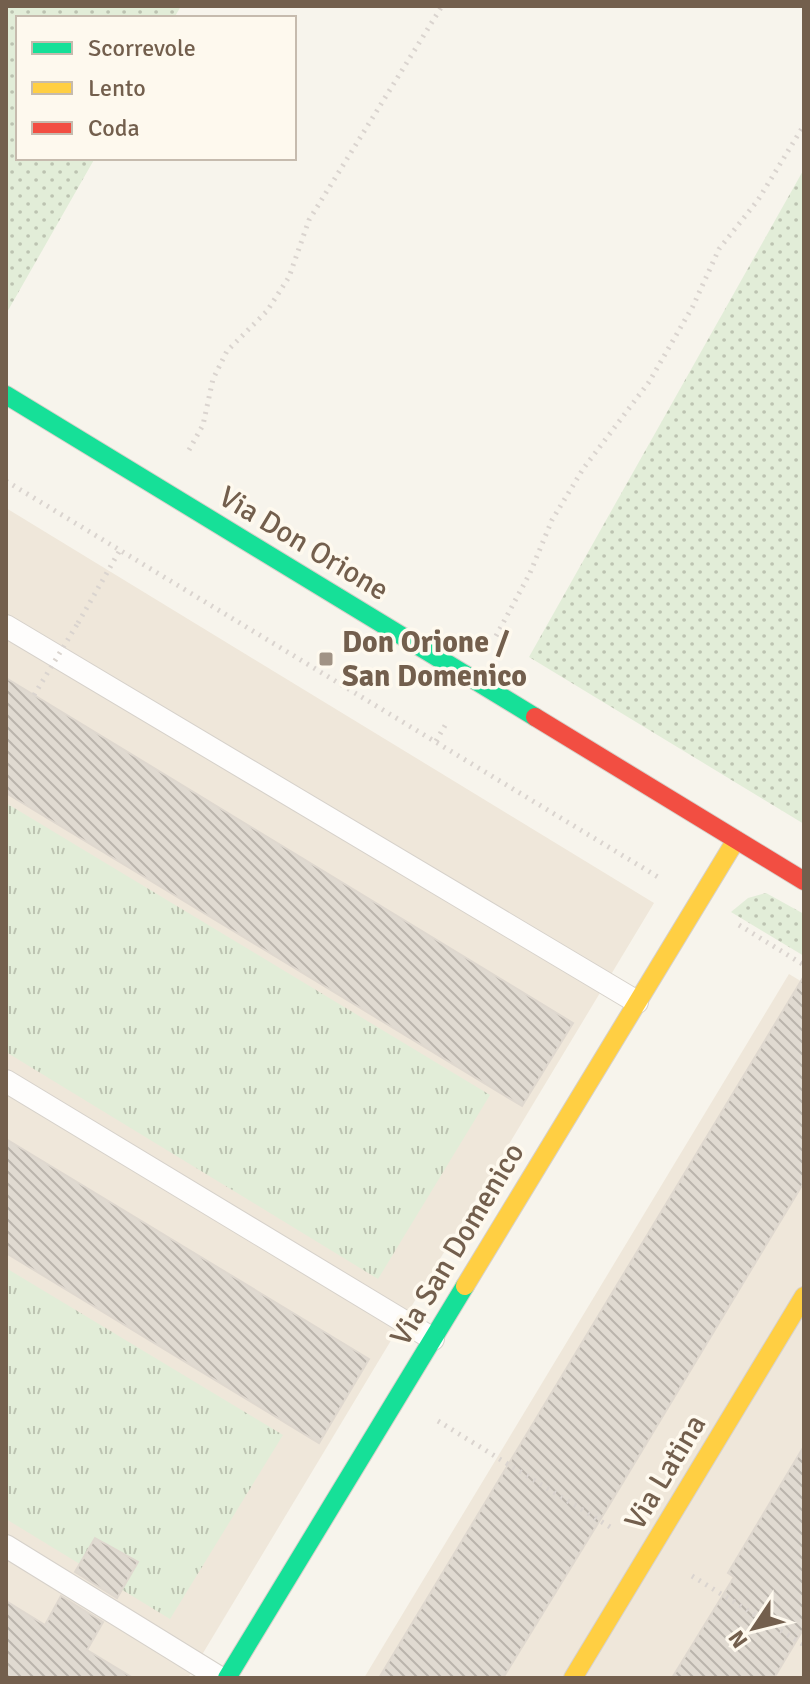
<svg xmlns="http://www.w3.org/2000/svg" width="810" height="1684" font-family="Signika,sans-serif">
	<style>
		.residential { fill: #efe7da }
		.grass { fill: url(#grass-dots) }
		.park { fill: url(#park-tufts) }
		.building { fill: url(#building-back-hatch); stroke: #dfd8cf; stroke-width: 2 }
		.lines { fill: none; stroke-linecap: round; stroke-linejoin: round }
		.lane-casing { stroke: #d6d1ca; stroke-width: 24 }
		.fast-casing { stroke: #d7d1ca; stroke-width: 20 }
		.slow-casing { stroke: #d7d1ca; stroke-width: 20 }
		.jam-casing { stroke: #d7d1ca; stroke-width: 20 }
		.path { stroke: #dad4cf; stroke-width: 5; stroke-dasharray: 2 6; stroke-linecap: butt }
		.lane { stroke: #fefdfc; stroke-width: 22 }
		.fast { stroke: #16e098; stroke-width: 18 }
		.slow { stroke: #ffcf43; stroke-width: 18 }
		.jam { stroke: #f24e42; stroke-width: 18 }
		.path-bridge { stroke: #dad4cf; stroke-width: 5; stroke-dasharray: 2 6; stroke-linecap: butt }
		.poi-dot { fill: #a19385; stroke: #fef9ee; stroke-width: 3 }
		.labels { text-anchor: middle; stroke-width: 7; stroke-linejoin: round; paint-order: stroke }
		.street-label { font-size: 30px; fill: #735f4d; stroke: #fef9ee }
		.poi-label { font-size: 30px; font-weight: bold; fill: #735f4d; stroke: #fef9ee; text-anchor: start }
	</style>
	<defs>
		<pattern id="grass-dots" width="8" height="8" patternUnits="userSpaceOnUse" patternTransform="scale(2)"><rect width="8" height="8" fill="#e2edd8"/><path d="M2 2h.1M6 6h.1" fill="none" stroke="#bcc3b1" stroke-width="1.8" stroke-linecap="round"/></pattern>
		<pattern id="park-tufts" width="24" height="20" patternUnits="userSpaceOnUse" patternTransform="scale(2)"><rect width="24" height="20" fill="#e2edd8"/><path d="M3 7l-1-3M5 7V3M7 7l1-3M15 17l-1-3M17 17v-4M19 17l1-3" fill="none" stroke="#bcc3b1"/></pattern>
		<pattern id="building-back-hatch" width="6" height="6" patternUnits="userSpaceOnUse" patternTransform="scale(2)"><rect width="6" height="6" fill="#e0dad1"/><path d="M-1 5l2 2M0 0l6 6M5-1l2 2" fill="none" stroke="#bab4ac"/></pattern>
	</defs>
	<rect width="100%" height="100%" fill="#f7f4ec"/>
	<g class="residential">
		<polygon points="6,508 654,903 188,1678 6,1678"/>
		<polygon points="789,974 804,983 804,1678 364,1678"/>
	</g>
	<g class="grass">
		<polygon points="6,6 181,6 174,18 18,18 18,158 95,158 6,314"/>
		<polygon points="804,169 804,824 529,657"/>
		<polygon points="766,893 804,914 804,956 731,912 748,898"/>
	</g>
	<g class="park">
		<polygon points="6,803 490,1095 378,1279 6,1052"/>
		<polygon points="6,1268 283,1435 170,1619 6,1519"/>
	</g>
	<g class="building">
		<polygon points="6,678 573,1023 522,1106 6,793"/>
		<polygon points="804,976 804,1182 611,1502 503,1678 379,1678"/>
		<polygon points="6,1139 369,1359 319,1443 6,1253"/>
		<polygon points="804,1446 804,1628 774,1678 672,1678 734,1577 728,1573"/>
		<polygon points="95,1538 138,1562 117,1598 75,1572"/>
		<polygon points="61,1596 103,1622 87,1650 133,1678 6,1678 6,1601 45,1625"/>
	</g>
	<g class="lines">
		<defs>
			<g id="lane">
				<polyline points="6,626 637,1002"/>
				<polyline points="6,1081 433,1339"/>
				<polyline points="6,1546 220,1678"/>
			</g>
			<g id="fast">
				<polyline points="6,395 535,717"/>
				<polyline points="227,1678 465,1286"/>
			</g>
			<g id="slow">
				<polyline points="465,1286 736,840"/>
				<polyline points="573,1678 804,1296"/>
			</g>
			<polyline id="jam" points="535,717 804,881"/>
		</defs>
		<use href="#lane" class="lane-casing"/>
		<use href="#fast" class="fast-casing"/>
		<use href="#slow" class="slow-casing"/>
		<use href="#jam" class="jam-casing"/>
		<g class="path">
			<polyline points="189,450 203,425 213,379 227,351 267,311 289,277 309,220 442,6"/>
			<polyline points="6,481 658,877"/>
			<polyline points="78,623 120,550"/>
			<polyline points="496,636 530,573 552,520 583,469 649,382 693,306 719,249 758,200 804,125"/>
			<polyline points="436,741 447,722"/>
			<polyline points="739,925 804,965"/>
			<polyline points="438,1421 610,1527"/>
			<polyline points="692,1576 804,1645"/>
		</g>
		<use href="#lane" class="lane"/>
		<use href="#fast" class="fast"/>
		<use href="#slow" class="slow"/>
		<use href="#jam" class="jam"/>
		<polyline class="path-bridge" points="34,695 78,623"/>
	</g>
	<rect class="poi-dot" x="318" y="651" width="16" height="16" rx="4"/>
	<g class="labels">
		<g class="street-label">
			<text transform="translate(304 543) rotate(31)" y="10">Via Don Orione</text>
			<text transform="translate(457 1244) rotate(-59)" y="10">Via San Domenico</text>
			<text transform="translate(665 1472) rotate(-59)" y="10">Via Latina</text>
		</g>
		<g class="poi-label">
			<text x="342" y="652">Don Orione /<tspan x="342" dy="34">San Domenico</tspan></text>
		</g>
	</g>
	<rect width="810" height="1684" fill="none" stroke="#735f4d" stroke-width="16"/>
	<rect x="16" y="16" width="280" height="144" fill="#fef9ee" stroke="#c6bbae" stroke-width="2"/>
	<rect x="32" y="42" width="40" height="12" fill="#16e098" stroke="#c6bbae" stroke-width="2"/>
	<text x="88" y="56" font-size="24" fill="#735f4d">Scorrevole</text>
	<rect x="32" y="82" width="40" height="12" fill="#ffcf43" stroke="#c6bbae" stroke-width="2"/>
	<text x="88" y="96" font-size="24" fill="#735f4d">Lento</text>
	<rect x="32" y="122" width="40" height="12" fill="#f24e42" stroke="#c6bbae" stroke-width="2"/>
	<text x="88" y="136" font-size="24" fill="#735f4d">Coda</text>
	<g transform="translate(754 1628) rotate(235)" stroke="#fef9ee" stroke-width="6" paint-order="stroke">
	<path d="M0-6L14 30L0 20L-14 30Z" fill="#735f4d"/>
	<text y="-12" font-size="22" font-weight="bold" text-anchor="middle" fill="#735f4d">N</text>
	</g>
</svg>
